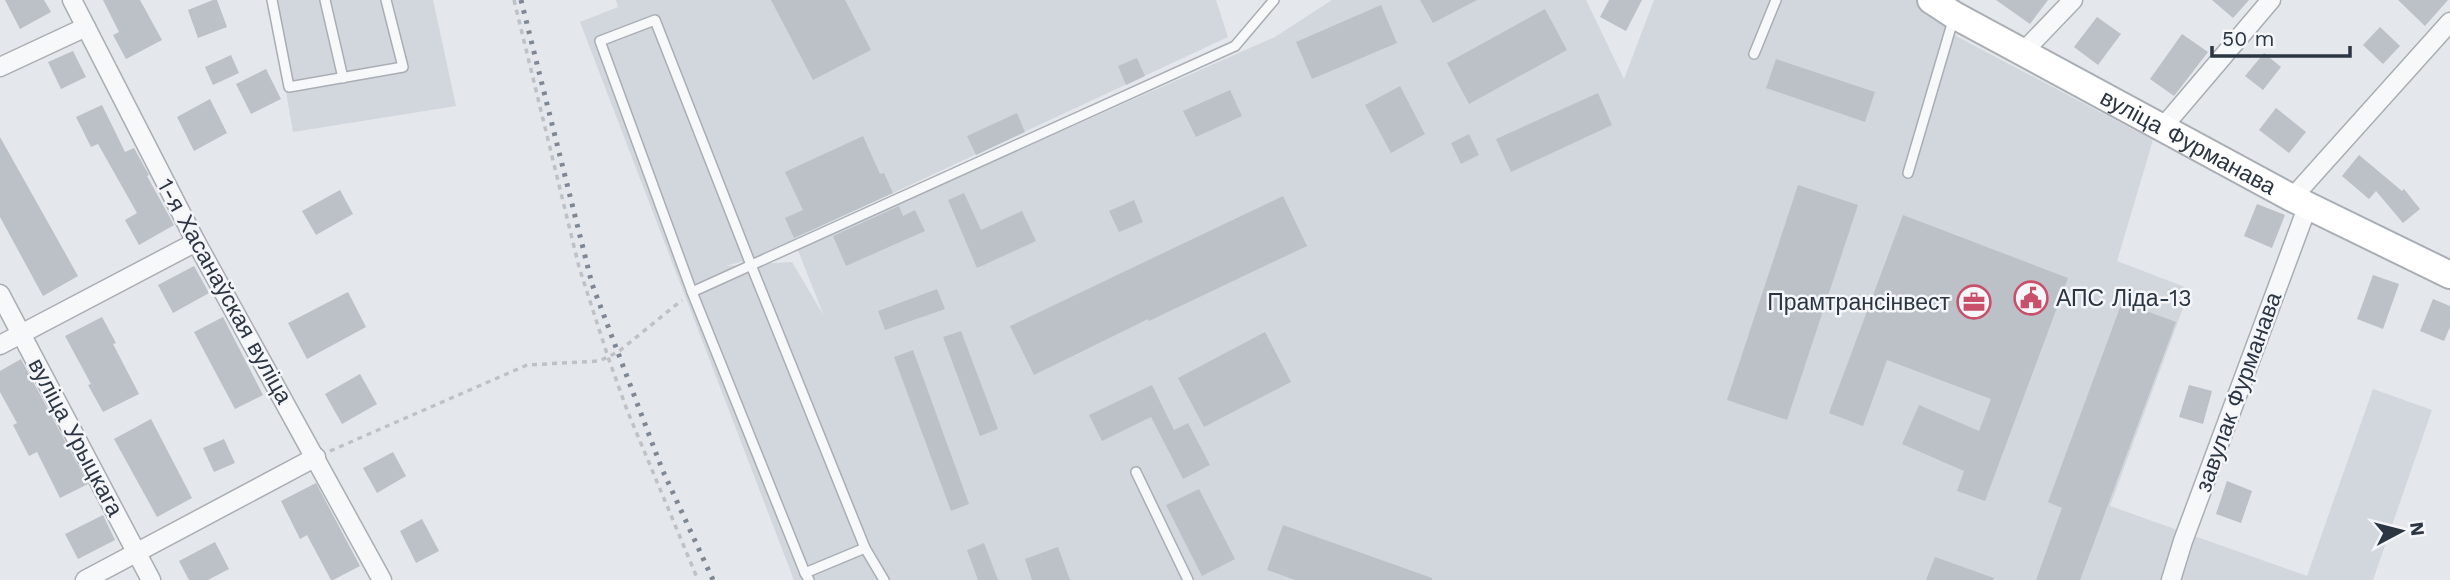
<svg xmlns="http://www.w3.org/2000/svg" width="2450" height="580" font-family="'Work Sans',sans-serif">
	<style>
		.built { fill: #d2d7dd; fill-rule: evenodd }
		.building { fill: #bcc1c8 }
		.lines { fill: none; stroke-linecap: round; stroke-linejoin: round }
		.lane-casing { stroke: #a9aeb5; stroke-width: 12 }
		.street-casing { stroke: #a9aeb5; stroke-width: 21 }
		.secondary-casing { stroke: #a9aeb5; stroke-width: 30 }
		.path { stroke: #bec2c7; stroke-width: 3.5; stroke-dasharray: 5 5; stroke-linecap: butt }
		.lane { stroke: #f7f8fa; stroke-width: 9 }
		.street { stroke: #f7f8fa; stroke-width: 18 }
		.secondary { stroke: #fff; stroke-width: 26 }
		.rail { stroke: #7e8894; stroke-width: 5; stroke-dasharray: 3.5 7; stroke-linecap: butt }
		.labels { text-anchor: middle; stroke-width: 5; stroke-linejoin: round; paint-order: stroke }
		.street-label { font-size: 23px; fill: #2c3643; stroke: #f4f6f9 }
		.poi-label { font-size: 23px; fill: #2c3643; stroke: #f4f6f9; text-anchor: start }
	</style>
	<rect width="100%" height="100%" fill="#e4e7eb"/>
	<g class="built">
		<polygon points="270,0 433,0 456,106 293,132"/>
		<path d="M616 0H1216L1228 37 794 239 797 248 1275 37 1332 0H1586L1624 79 1654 0H1916L1931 8 1958 37 2153 140 2117 261 2190 289 2110 506 2307 576 2373 389 2432 410 2373 580H794L580 22 618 7ZM797 248 824 316 792 262 725 266Z"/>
	</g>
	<g class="building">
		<polygon points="5,0 44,0 51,12 20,29"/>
		<polygon points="103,0 140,0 162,40 126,59 113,35 119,32"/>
		<polygon points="213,0 217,0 227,27 198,38 188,10"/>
		<polygon points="771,0 845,0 871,50 813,80"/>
		<polygon points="1420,0 1477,0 1433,23"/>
		<polygon points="1609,0 1642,0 1626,31 1600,17"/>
		<polygon points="1996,0 2048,0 2030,24"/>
		<polygon points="2212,0 2249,0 2233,18"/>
		<polygon points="2398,0 2448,0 2425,26"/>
		<polygon points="1381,5 1397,43 1312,79 1296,42"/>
		<polygon points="1545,9 1567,50 1469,104 1447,63"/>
		<polygon points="2097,17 2121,34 2098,65 2074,47"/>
		<polygon points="2380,27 2400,46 2383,64 2363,45"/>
		<polygon points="2182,34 2208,52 2174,96 2150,79"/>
		<polygon points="73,51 86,77 61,89 48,62"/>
		<polygon points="2264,53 2281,67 2263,90 2245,76"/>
		<polygon points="231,55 239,73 213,85 205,67"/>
		<polygon points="1137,58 1145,76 1126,85 1118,66"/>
		<polygon points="1776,59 1875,92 1865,122 1766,88"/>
		<polygon points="266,69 281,99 251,114 236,84"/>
		<polygon points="1400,86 1425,134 1391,153 1365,105"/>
		<polygon points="1230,90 1242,116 1196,137 1183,111"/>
		<polygon points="1598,93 1612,125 1511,172 1496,139"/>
		<polygon points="210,99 227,133 194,151 177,117"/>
		<polygon points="102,105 125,152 134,148 149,175 147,176 174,225 139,245 125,220 137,213 98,144 91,147 76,117"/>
		<polygon points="2276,108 2306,132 2289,153 2259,130"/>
		<polygon points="1017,113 1025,132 976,155 967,136"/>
		<polygon points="1469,134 1479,155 1461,164 1451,143"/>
		<polygon points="863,136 880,174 884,173 893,193 794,238 785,218 803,210 785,172"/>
		<polygon points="0,137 78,276 43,296 0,217"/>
		<polygon points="2359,155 2402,191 2404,189 2420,209 2403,223 2376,191 2369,199 2342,176"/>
		<polygon points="1798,185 1858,205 1787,420 1727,400"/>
		<polygon points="340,190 353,214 316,235 302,211"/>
		<polygon points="964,193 981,230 1022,211 1036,241 977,268 948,200"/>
		<polygon points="1283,196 1307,246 1149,321 1148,319 1034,375 1010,326"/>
		<polygon points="1134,200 1143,222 1119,232 1109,211"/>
		<polygon points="2257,204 2285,215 2272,248 2244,236"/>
		<polygon points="899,206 903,216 915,210 925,231 846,266 833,236"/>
		<polygon points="1903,215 2068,278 1985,501 1957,491 1964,471 1902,444 1919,405 1979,431 1991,399 1887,360 1863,426 1829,413"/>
		<polygon points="194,266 209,293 173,313 158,285"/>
		<polygon points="2373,275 2399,284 2383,329 2357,319"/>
		<polygon points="937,289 945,309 885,330 878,311"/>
		<polygon points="348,292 366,327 307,359 288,323"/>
		<polygon points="2433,299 2450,306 2450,327 2444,341 2420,331"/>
		<polygon points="2122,302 2176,322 2080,580 2036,580 2062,508 2048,502"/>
		<polygon points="102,317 116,343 113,344 139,394 103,412 88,385 91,384 65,336"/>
		<polygon points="223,317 263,395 235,409 194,332"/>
		<polygon points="961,331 998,429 980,436 943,337"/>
		<polygon points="1265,332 1291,382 1204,427 1178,378"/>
		<polygon points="913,350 969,504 951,511 894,357"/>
		<polygon points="21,359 88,484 60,498 37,452 29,456 13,425 17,423 0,392 0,371"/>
		<polygon points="360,374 377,404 342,424 325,394"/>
		<polygon points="1152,385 1174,430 1188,423 1210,465 1183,479 1151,417 1102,441 1089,415"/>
		<polygon points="2189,385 2212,391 2203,424 2179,417"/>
		<polygon points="151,419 192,498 157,517 114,439"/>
		<polygon points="224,439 235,463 214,472 203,448"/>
		<polygon points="393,452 406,476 377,493 363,468"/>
		<polygon points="2227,481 2252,491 2241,523 2216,514"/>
		<polygon points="316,483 360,566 333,580 331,580 307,535 300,539 281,501"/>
		<polygon points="1199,489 1235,559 1202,576 1166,505"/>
		<polygon points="103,515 115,540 78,559 65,534"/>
		<polygon points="422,519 439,551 416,563 400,531"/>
		<polygon points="1283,525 1432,578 1432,580 1295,580 1267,570"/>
		<polygon points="215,542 229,569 208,580 189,580 179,561"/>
		<polygon points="984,543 998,580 978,580 967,550"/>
		<polygon points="1058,547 1070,580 1032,580 1025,559"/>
		<polygon points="1935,557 1994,578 1993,580 1926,580"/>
	</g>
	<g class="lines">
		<defs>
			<g id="lane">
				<polyline points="272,0 289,87 403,67 386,0"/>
				<polyline points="325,0 343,78"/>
				<polyline points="1754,54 1776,0"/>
				<polyline points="1908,173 1954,17"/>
				<polyline points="692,292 1235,46 1274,0"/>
				<polyline points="1136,472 1188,580"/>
				<polyline points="805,573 692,292 600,41 655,20 751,265 865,548 884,580"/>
				<polyline points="809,580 805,573 865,548"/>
			</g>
			<g id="street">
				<polyline points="72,0 196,242 382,580"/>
				<polyline points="2023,52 2073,0"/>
				<polyline points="0,67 86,27"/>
				<polyline points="2163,127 2271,0"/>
				<polyline points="2292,198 2450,22"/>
				<polyline points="0,294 151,580"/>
				<polyline points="0,345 196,242"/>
				<polyline points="85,580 316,457"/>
				<polyline points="2171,580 2183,541 2308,205"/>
			</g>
			<g id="secondary">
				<path id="s1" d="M1931 0 1954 15 2292 198 2450 275"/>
			</g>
		</defs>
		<use href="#lane" class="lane-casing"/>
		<use href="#street" class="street-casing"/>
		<use href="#secondary" class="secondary-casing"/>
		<g class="path">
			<polyline points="514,0 579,267 608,357 627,410 698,580"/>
			<polyline points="330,451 527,365 599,361 618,352 682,300"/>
		</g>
		<use href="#lane" class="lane"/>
		<use href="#street" class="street"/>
		<use href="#secondary" class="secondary"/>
		<polyline class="rail" points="521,0 592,284 662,469 713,580"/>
	</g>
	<defs>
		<symbol id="civic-ring" viewBox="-11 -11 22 22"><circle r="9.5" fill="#f4f6f9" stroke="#c9506b" stroke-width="1.5"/><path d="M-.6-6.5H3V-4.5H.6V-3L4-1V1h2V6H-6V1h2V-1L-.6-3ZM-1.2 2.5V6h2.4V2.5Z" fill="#c9506b"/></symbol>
		<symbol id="office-ring" viewBox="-11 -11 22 22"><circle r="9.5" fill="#f4f6f9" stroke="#c9506b" stroke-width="1.5"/><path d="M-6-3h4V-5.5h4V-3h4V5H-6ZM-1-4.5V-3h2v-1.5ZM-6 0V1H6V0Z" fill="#c9506b"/></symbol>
	</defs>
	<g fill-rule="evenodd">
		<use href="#civic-ring" x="2012" y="279" width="38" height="38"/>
		<use href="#office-ring" x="1955" y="283" width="38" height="38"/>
	</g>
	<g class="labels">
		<g class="street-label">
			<text dy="8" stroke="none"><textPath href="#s1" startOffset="294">вуліца Фурманава</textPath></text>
			<text transform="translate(225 291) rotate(61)" y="8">1-я Хасанаўская вуліца</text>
			<text transform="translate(2238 392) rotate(-70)" y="8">завулак Фурманава</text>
			<text transform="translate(76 437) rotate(62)" y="8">вуліца Урыцкага</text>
		</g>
		<g class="poi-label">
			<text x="2056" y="306">АПС Ліда-13</text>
			<text x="1950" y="310" text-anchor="end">Прамтрансінвест</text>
		</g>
	</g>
	<g transform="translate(2401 531) rotate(83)" stroke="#f4f6f9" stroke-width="5" paint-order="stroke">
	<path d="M0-5L12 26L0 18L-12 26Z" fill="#2c3643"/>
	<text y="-10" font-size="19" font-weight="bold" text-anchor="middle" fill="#2c3643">N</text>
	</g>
	<path d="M2212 46v10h138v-10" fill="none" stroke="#2c3643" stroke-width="3.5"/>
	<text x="2222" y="46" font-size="21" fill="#2c3643" stroke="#f4f6f9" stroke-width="5" paint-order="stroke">50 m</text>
</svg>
